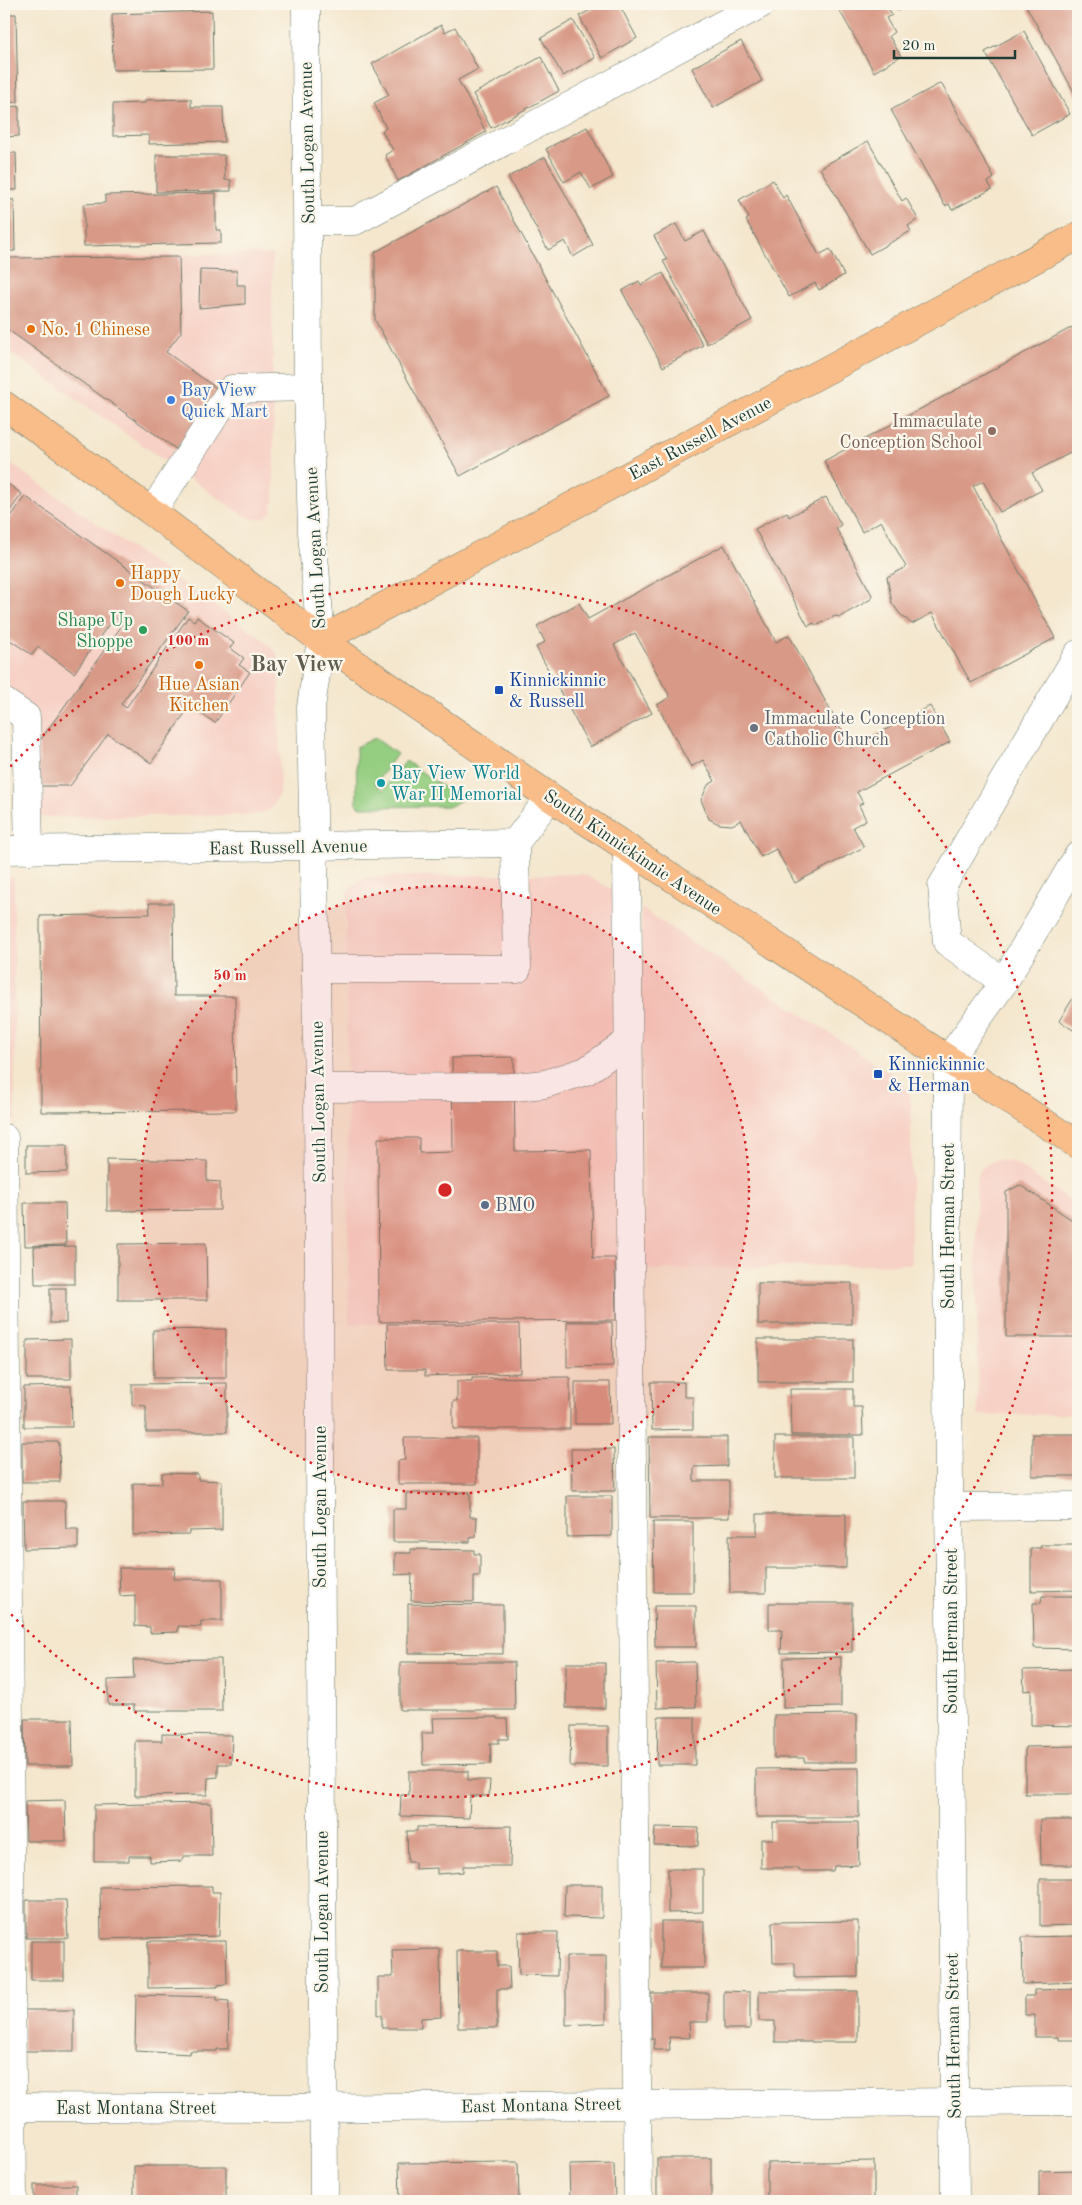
<svg xmlns="http://www.w3.org/2000/svg" width="1082" height="2205" font-family="'Old Standard TT',serif">
	<style>
		.built { fill: #f7d1c6 }
		.green { fill: #95ce81; stroke: #5a865a }
		.building { fill: #d89986 }
		.lines { fill: none; stroke-linecap: round; stroke-linejoin: round }
		.minor-casing { stroke: #6a786a; stroke-width: 29 }
		.major-casing { stroke: #6a786a; stroke-width: 29 }
		.minor { stroke: #fff; stroke-width: 28 }
		.major { stroke: #f8bd89; stroke-width: 28 }
		.ring { fill: none; stroke: #d62828; stroke-width: 2.5; stroke-dasharray: 2.5 5 }
		.food-dot { fill: #e8710a; stroke: #fbf7ec; stroke-width: 2 }
		.shop-dot { fill: #3f7fe0; stroke: #fbf7ec; stroke-width: 2 }
		.education-dot { fill: #8d6e63; stroke: #fbf7ec; stroke-width: 2 }
		.leisure-dot { fill: #2e9e5b; stroke: #fbf7ec; stroke-width: 2 }
		.transit-dot { fill: #1a4fb4; stroke: #fbf7ec; stroke-width: 2 }
		.worship-dot { fill: #6b7280; stroke: #fbf7ec; stroke-width: 2 }
		.culture-dot { fill: #0f9aa8; stroke: #fbf7ec; stroke-width: 2 }
		.service-dot { fill: #5c6f8a; stroke: #fbf7ec; stroke-width: 2 }
		.labels { text-anchor: middle; stroke-width: 4.5; stroke-linejoin: round; paint-order: stroke }
		.street-label { font-size: 18px; fill: #1f3d34; stroke: #fbf7ec }
		.food-label { font-size: 18px; fill: #c56008; stroke: #fbf7ec; text-anchor: start }
		.shop-label { font-size: 18px; fill: #366cbe; stroke: #fbf7ec; text-anchor: start }
		.education-label { font-size: 18px; fill: #785e54; stroke: #fbf7ec; text-anchor: end }
		.leisure-label { font-size: 18px; fill: #27864d; stroke: #fbf7ec; text-anchor: end }
		.transit-label { font-size: 18px; fill: #164399; stroke: #fbf7ec; text-anchor: start }
		.worship-label { font-size: 18px; fill: #5b616d; stroke: #fbf7ec; text-anchor: start }
		.culture-label { font-size: 18px; fill: #0d838f; stroke: #fbf7ec; text-anchor: start }
		.service-label { font-size: 18px; fill: #4e5e75; stroke: #fbf7ec; text-anchor: start }
		.district-label { font-size: 22px; font-weight: bold; fill: #605d51; stroke: #fbf7ec }
		.centre { fill: #d62828; stroke: #fbf7ec; stroke-width: 2.5 }
		.ring-label { font-size: 15px; text-anchor: middle; font-weight: bold; fill: #d62828; stroke: #fbf7ec; stroke-width: 4.5; stroke-linejoin: round; paint-order: stroke }
	</style>
	<rect width="100%" height="100%" fill="#fbf7ec"/>
	<filter id="ink" filterUnits="userSpaceOnUse"><feTurbulence type="fractalNoise" baseFrequency=".02" numOctaves="2"/><feDisplacementMap in="SourceGraphic" scale="10" xChannelSelector="R" yChannelSelector="G"/><feConvolveMatrix kernelMatrix="1 2 1 2 8 2 1 2 1" color-interpolation-filters="sRGB"/></filter>
	<filter id="wash" filterUnits="userSpaceOnUse"><feTurbulence type="fractalNoise" baseFrequency=".0096" numOctaves="4" result="noise"/><feDisplacementMap in="SourceGraphic" scale="20" xChannelSelector="R" yChannelSelector="G"/><feGaussianBlur stdDeviation="1.12" result="paint"/><feColorMatrix in="noise" values="0 0 0 0 0 0 0 0 0 0 0 0 0 0 0 0 0 1.4 0 .05"/><feComposite in="paint" operator="in"/></filter>
	<g filter="url(#wash)">
		<rect width="100%" height="100%" fill="#f4e7ce"/>
		<g class="built">
			<polygon points="272,254 274,500 271,512 264,518 254,519 242,515 4,348 4,256"/>
			<polygon points="4,459 264,640 276,652 279,662 280,791 271,809 256,815 38,817 4,689"/>
			<polygon points="583,874 615,891 618,1321 349,1324 346,901 348,891 358,881 369,877"/>
			<polygon points="4,877 14,877 15,1120 4,1120"/>
			<polygon points="641,908 893,1075 902,1084 908,1092 911,1104 911,1264 645,1270"/>
			<polygon points="998,1160 1013,1162 1078,1206 1078,1414 978,1415 976,1182 979,1172 986,1164"/>
		</g>
		<polygon class="green" points="375,738 397,754 375,784 383,790 406,761 461,800 451,806 361,807 357,805 356,747"/>
		<g id="blocks">
			<g class="building">
				<polygon points="602,4 619,4 637,38 602,58 579,16"/>
				<polygon points="836,4 886,4 892,15 886,18 894,32 889,36 901,56 874,72"/>
				<polygon points="894,4 912,4 898,11"/>
				<polygon points="1025,4 1078,4 1078,99"/>
				<polygon points="212,11 213,69 113,70 112,14"/>
				<polygon points="4,14 16,14 18,102 4,103"/>
				<polygon points="573,20 595,58 563,76 541,38"/>
				<polygon points="441,25 445,32 455,27 478,69 458,80 486,132 398,181 385,155 393,150 382,131 386,128 374,103 389,95 372,64"/>
				<polygon points="1024,31 1070,114 1032,135 985,52"/>
				<polygon points="741,41 762,81 713,108 692,68"/>
				<polygon points="541,57 559,91 491,128 473,94"/>
				<polygon points="941,83 994,178 988,182 992,189 952,210 949,204 945,206 891,110"/>
				<polygon points="191,99 191,107 223,107 224,142 149,144 149,135 113,136 113,104 145,103 145,100"/>
				<polygon points="19,106 19,136 4,137 4,107"/>
				<polygon points="587,127 613,177 591,189 581,172 564,182 546,149"/>
				<polygon points="868,141 902,201 906,198 918,219 908,226 911,231 870,254 820,168"/>
				<polygon points="4,153 16,153 17,190 4,190"/>
				<polygon points="156,155 224,155 225,180 231,180 231,191 156,192"/>
				<polygon points="545,157 593,245 573,257 565,241 548,250 508,177"/>
				<polygon points="773,180 783,198 786,195 819,255 830,249 844,275 819,290 815,283 789,297 746,220 749,218 739,200"/>
				<polygon points="496,187 609,396 460,476 375,320 375,252"/>
				<polygon points="216,193 216,230 221,230 221,243 84,246 84,204 105,203 105,195"/>
				<polygon points="4,199 14,200 15,251 4,251"/>
				<polygon points="676,224 685,241 704,231 752,320 707,344 663,261 667,260 654,236"/>
				<polygon points="179,257 181,332 166,352 219,390 176,449 4,327 4,258"/>
				<polygon points="200,270 237,271 237,285 245,285 245,304 199,308"/>
				<polygon points="663,273 703,345 663,367 622,291 639,281 641,285"/>
				<polygon points="1078,324 1078,449 1032,473 1042,490 1000,512 983,481 973,486 1055,638 971,683 932,613 912,624 900,614 892,603 887,577 906,567 881,521 862,532 824,461"/>
				<polygon points="4,481 22,494 4,519"/>
				<polygon points="25,496 188,611 121,704 126,708 188,617 194,621 197,617 234,643 230,648 244,658 239,665 250,672 215,723 190,706 151,763 108,734 70,786 40,786 39,742 123,624 114,617 74,673 38,647 32,655 4,636 4,527"/>
				<polygon points="826,497 841,525 836,528 872,595 871,599 840,617 835,616 816,626 814,623 808,626 755,529 787,512 789,517"/>
				<polygon points="724,545 776,642 789,635 851,748 930,706 950,742 857,792 863,803 859,805 866,820 853,827 864,847 795,883 776,849 761,857 741,820 732,825 719,824 709,819 701,800 708,785 715,781 703,760 691,767 657,705 670,697 635,633 614,645 652,713 590,747 536,647 545,642 537,626 579,603 588,619"/>
				<polygon points="149,903 173,903 174,996 235,996 236,1111 41,1112 40,916 150,914"/>
				<polygon points="1078,990 1078,1033 1059,1021"/>
				<polygon points="514,1057 515,1151 591,1150 593,1258 615,1258 616,1320 379,1322 378,1138 419,1138 419,1153 453,1152 452,1058"/>
				<polygon points="26,1145 67,1145 67,1172 26,1173"/>
				<polygon points="107,1159 207,1161 207,1181 220,1182 220,1210 107,1211"/>
				<polygon points="1020,1185 1078,1224 1078,1337 1006,1337 1006,1192"/>
				<polygon points="24,1203 65,1203 66,1245 25,1246"/>
				<polygon points="206,1243 207,1300 118,1300 118,1244"/>
				<polygon points="75,1246 75,1284 35,1284 34,1247"/>
				<rect x="758" y="1283" width="94" height="41"/>
				<rect x="50" y="1288" width="16" height="35"/>
				<polygon points="567,1322 612,1322 613,1366 567,1367"/>
				<polygon points="387,1324 519,1324 520,1373 425,1376 425,1370 388,1370"/>
				<polygon points="226,1329 226,1378 154,1378 153,1330"/>
				<polygon points="71,1339 71,1379 27,1379 27,1340"/>
				<rect x="758" y="1339" width="95" height="43"/>
				<polygon points="570,1377 570,1429 453,1429 453,1401 457,1401 457,1381 472,1381 472,1378"/>
				<polygon points="575,1382 610,1382 611,1424 575,1424"/>
				<polygon points="651,1382 684,1382 684,1397 693,1397 693,1429 652,1430"/>
				<polygon points="227,1383 227,1432 146,1432 146,1406 132,1405 132,1384"/>
				<polygon points="71,1386 72,1427 24,1427 24,1387"/>
				<polygon points="790,1389 853,1389 853,1407 862,1407 863,1435 791,1435"/>
				<rect x="1032" y="1434" width="46" height="42"/>
				<polygon points="649,1437 727,1437 727,1466 694,1467 694,1481 729,1481 729,1518 650,1518"/>
				<rect x="775" y="1437" width="79" height="41"/>
				<polygon points="404,1438 477,1438 477,1484 398,1484 398,1461 405,1460"/>
				<polygon points="22,1442 59,1442 60,1482 22,1482"/>
				<polygon points="571,1449 614,1449 615,1491 572,1491"/>
				<polygon points="162,1473 198,1474 198,1480 222,1481 222,1530 189,1531 189,1534 133,1535 133,1483 162,1484"/>
				<polygon points="470,1492 470,1517 477,1517 476,1537 470,1538 470,1542 393,1542 393,1509 406,1509 406,1493"/>
				<polygon points="567,1496 612,1496 612,1536 567,1537"/>
				<polygon points="23,1501 65,1501 66,1529 78,1529 78,1548 24,1549"/>
				<polygon points="757,1514 846,1514 846,1568 766,1568 766,1593 730,1593 729,1535 757,1535"/>
				<polygon points="653,1522 693,1522 693,1592 654,1592"/>
				<polygon points="1041,1545 1078,1545 1078,1590 1031,1591 1031,1548 1041,1548"/>
				<polygon points="411,1549 474,1550 474,1554 480,1554 480,1576 474,1576 474,1602 411,1601 412,1574 395,1575 395,1553 411,1553"/>
				<polygon points="119,1568 175,1568 174,1579 222,1579 222,1621 201,1621 201,1627 178,1626 178,1632 150,1633 150,1627 135,1626 135,1595 120,1596"/>
				<polygon points="1042,1596 1078,1596 1078,1649 1034,1648 1033,1603 1041,1603"/>
				<polygon points="769,1603 852,1603 852,1652 781,1653 782,1630 769,1630"/>
				<polygon points="408,1604 503,1605 503,1654 408,1653"/>
				<polygon points="654,1606 696,1606 696,1647 655,1647"/>
				<polygon points="841,1657 841,1707 783,1708 784,1658"/>
				<polygon points="221,1659 222,1711 134,1711 134,1705 108,1705 108,1680 134,1679 133,1660"/>
				<polygon points="400,1662 514,1662 515,1710 400,1710"/>
				<polygon points="695,1662 696,1707 657,1708 656,1663"/>
				<rect x="566" y="1663" width="39" height="45"/>
				<polygon points="1078,1669 1078,1726 1031,1725 1031,1690 1024,1691 1023,1670"/>
				<polygon points="857,1714 857,1762 804,1762 804,1758 774,1758 774,1715"/>
				<polygon points="497,1717 497,1719 507,1719 508,1739 499,1739 499,1743 490,1743 491,1764 423,1765 422,1733 434,1733 433,1718"/>
				<polygon points="658,1717 695,1717 695,1765 657,1765"/>
				<polygon points="24,1719 72,1719 73,1766 25,1766"/>
				<polygon points="571,1726 608,1726 608,1766 570,1766"/>
				<polygon points="162,1734 232,1735 231,1764 218,1764 218,1777 208,1778 207,1795 135,1796 135,1741 162,1741"/>
				<polygon points="1078,1746 1078,1794 1025,1794 1025,1747"/>
				<polygon points="859,1768 859,1817 756,1817 756,1769"/>
				<polygon points="409,1771 468,1771 468,1780 490,1780 489,1796 470,1796 469,1818 400,1816 401,1795 409,1795"/>
				<polygon points="65,1800 66,1841 26,1841 25,1801"/>
				<polygon points="211,1803 212,1856 184,1856 183,1861 150,1862 150,1856 129,1856 129,1861 94,1861 94,1805"/>
				<polygon points="1040,1820 1078,1820 1078,1865 1041,1865"/>
				<polygon points="773,1822 858,1822 859,1865 834,1866 833,1871 799,1871 799,1868 761,1868 761,1839 773,1839"/>
				<polygon points="511,1826 510,1866 463,1866 463,1872 437,1874 437,1868 415,1869 415,1862 408,1862 407,1831 417,1831 417,1827"/>
				<polygon points="655,1827 699,1828 698,1846 654,1845"/>
				<polygon points="668,1869 703,1869 703,1912 668,1913"/>
				<polygon points="1040,1879 1078,1879 1078,1925 1040,1926"/>
				<polygon points="565,1885 602,1885 602,1918 564,1917"/>
				<polygon points="212,1886 212,1892 220,1892 219,1936 101,1939 100,1887"/>
				<polygon points="26,1900 66,1900 68,1938 26,1938"/>
				<rect x="661" y="1921" width="43" height="47"/>
				<polygon points="858,1921 858,1977 795,1978 795,1963 773,1963 772,1922"/>
				<polygon points="518,1932 558,1932 557,1976 519,1975"/>
				<polygon points="1078,1936 1078,1982 1023,1984 1022,1937"/>
				<rect x="31" y="1941" width="33" height="39"/>
				<polygon points="148,1941 226,1941 227,1984 218,1985 218,1987 148,1988"/>
				<polygon points="440,1949 441,2017 421,2018 421,2028 382,2028 382,2015 378,2015 378,1977 393,1977 392,1950"/>
				<polygon points="457,1951 497,1951 497,1966 509,1966 510,1989 497,1989 497,2028 458,2028"/>
				<polygon points="566,1956 606,1956 606,2023 566,2025"/>
				<polygon points="1078,1989 1078,2040 1058,2040 1058,2037 1035,2037 1035,2015 1025,2015 1025,1996 1034,1996 1034,1990"/>
				<polygon points="724,1991 750,1992 750,2029 724,2029"/>
				<polygon points="759,1991 858,1991 858,2042 775,2042 775,2021 759,2021"/>
				<polygon points="651,1993 708,1993 708,2022 689,2022 690,2038 669,2037 670,2050 654,2050 654,2039 651,2039"/>
				<polygon points="136,1995 217,1997 217,2000 229,2001 228,2049 217,2049 217,2051 190,2051 190,2054 135,2051"/>
				<rect x="23" y="2010" width="51" height="41"/>
				<rect x="657" y="2158" width="54" height="43"/>
				<polygon points="874,2161 874,2201 767,2201 767,2163"/>
				<polygon points="518,2162 519,2201 400,2201 399,2163"/>
				<polygon points="614,2164 615,2201 570,2201 569,2165"/>
				<rect x="134" y="2166" width="92" height="35"/>
				<polygon points="1078,2170 1078,2201 1039,2201 1039,2171"/>
				<rect x="34" y="2185" width="42" height="16"/>
			</g>
		</g>
	</g>
	<g filter="url(#ink)">
		<use href="#blocks" fill-opacity="0" stroke="#6a786a" stroke-width="1"/>
		<g class="lines">
			<defs>
				<g id="minor">
					<polyline points="306,4 308,387 312,532 321,640 311,707 318,1088 324,2201"/>
					<polyline points="308,221 355,221 761,4"/>
					<polyline points="152,512 232,389 308,387"/>
					<polyline points="1078,654 942,886 947,942 1004,982 1078,856"/>
					<polyline points="4,702 26,717 29,850"/>
					<polyline points="627,849 638,2201"/>
					<polyline points="4,850 515,843 550,797"/>
					<polyline points="316,969 517,969 515,843"/>
					<polyline points="318,1088 514,1087 545,1084 586,1071 629,1041"/>
					<polyline points="4,1138 13,2201"/>
					<polyline points="950,1507 1078,1506"/>
					<polyline points="4,2107 282,2108 1078,2101"/>
					<polyline points="955,2201 947,1247 948,1060 1004,982"/>
				</g>
				<g id="major">
					<polyline points="4,405 152,512 321,640 550,797 1078,1145"/>
					<polyline points="321,640 1078,236"/>
				</g>
			</defs>
			<use href="#minor" class="minor-casing"/>
			<use href="#major" class="major-casing"/>
			<use href="#minor" class="minor"/>
			<use href="#major" class="major"/>
		</g>
	</g>
	<circle cx="445" cy="1190" r="304" fill="#d62828" fill-opacity=".12"/>
	<g class="ring">
		<circle cx="445" cy="1190" r="304"/>
		<path d="M5 772A607 607 0 1 1 5 1608"/>
	</g>
	<g class="food-dot">
		<circle cx="31" cy="329" r="5"/>
		<circle cx="120" cy="583" r="5"/>
		<circle cx="199" cy="665" r="5"/>
	</g>
	<circle class="shop-dot" cx="171" cy="400" r="5"/>
	<circle class="education-dot" cx="992" cy="431" r="5"/>
	<circle class="leisure-dot" cx="143" cy="630" r="5"/>
	<g class="transit-dot">
		<rect x="494" y="685" width="10" height="10" rx="2.5"/>
		<rect x="873" y="1069" width="10" height="10" rx="2.5"/>
	</g>
	<circle class="worship-dot" cx="754" cy="728" r="5"/>
	<circle class="culture-dot" cx="381" cy="783" r="5"/>
	<circle class="service-dot" cx="485" cy="1205" r="5"/>
	<g class="labels">
		<g class="street-label">
			<text transform="translate(307 143) rotate(-91)" y="6">South Logan Avenue</text>
			<text transform="translate(700 438) rotate(-28)" y="6">East Russell Avenue</text>
			<text transform="translate(315 548) rotate(-93)" y="6">South Logan Avenue</text>
			<text transform="translate(288 847) rotate(-1)" y="6">East Russell Avenue</text>
			<text transform="translate(633 852) rotate(34)" y="6">South Kinnickinnic Avenue</text>
			<text transform="translate(318 1102) rotate(-91)" y="6">South Logan Avenue</text>
			<text transform="translate(948 1226) rotate(-90)" y="6">South Herman Street</text>
			<text transform="translate(320 1507) rotate(-90)" y="6">South Logan Avenue</text>
			<text transform="translate(951 1631) rotate(-90)" y="6">South Herman Street</text>
			<text transform="translate(322 1912) rotate(-90)" y="6">South Logan Avenue</text>
			<text transform="translate(953 2036) rotate(-91)" y="6">South Herman Street</text>
			<text transform="translate(541 2105) rotate(-1)" y="6">East Montana Street</text>
			<text x="136" y="2114">East Montana Street</text>
		</g>
		<g class="food-label">
			<text x="41" y="335">No. 1 Chinese</text>
			<text x="130" y="579">Happy<tspan x="130" dy="21">Dough Lucky</tspan></text>
			<text x="199" y="690" text-anchor="middle">Hue Asian<tspan x="199" dy="21">Kitchen</tspan></text>
		</g>
		<g class="shop-label">
			<text x="181" y="396">Bay View<tspan x="181" dy="21">Quick Mart</tspan></text>
		</g>
		<g class="education-label">
			<text x="982" y="427">Immaculate<tspan x="982" dy="21">Conception School</tspan></text>
		</g>
		<g class="leisure-label">
			<text x="133" y="626">Shape Up<tspan x="133" dy="21">Shoppe</tspan></text>
		</g>
		<g class="transit-label">
			<text x="509" y="686">Kinnickinnic<tspan x="509" dy="21">&amp; Russell</tspan></text>
			<text x="888" y="1070">Kinnickinnic<tspan x="888" dy="21">&amp; Herman</tspan></text>
		</g>
		<g class="worship-label">
			<text x="764" y="724">Immaculate Conception<tspan x="764" dy="21">Catholic Church</tspan></text>
		</g>
		<g class="culture-label">
			<text x="391" y="779">Bay View World<tspan x="391" dy="21">War II Memorial</tspan></text>
		</g>
		<g class="service-label">
			<text x="495" y="1211">BMO</text>
		</g>
		<g class="district-label">
			<text x="297" y="671">Bay View</text>
		</g>
	</g>
	<circle cx="445" cy="1190" r="8" class="centre"/>
	<g class="ring-label">
		<text x="188" y="645">100 m</text>
		<text x="230" y="980">50 m</text>
	</g>
	<rect width="1082" height="2205" fill="none" stroke="#fbf7ec" stroke-width="20"/>
	<path d="M894 50v8h121v-8" fill="none" stroke="#1f3d34" stroke-width="2.5"/>
	<text x="902" y="50" font-size="15" fill="#1f3d34" stroke="#fbf7ec" stroke-width="4" paint-order="stroke">20 m</text>
</svg>
